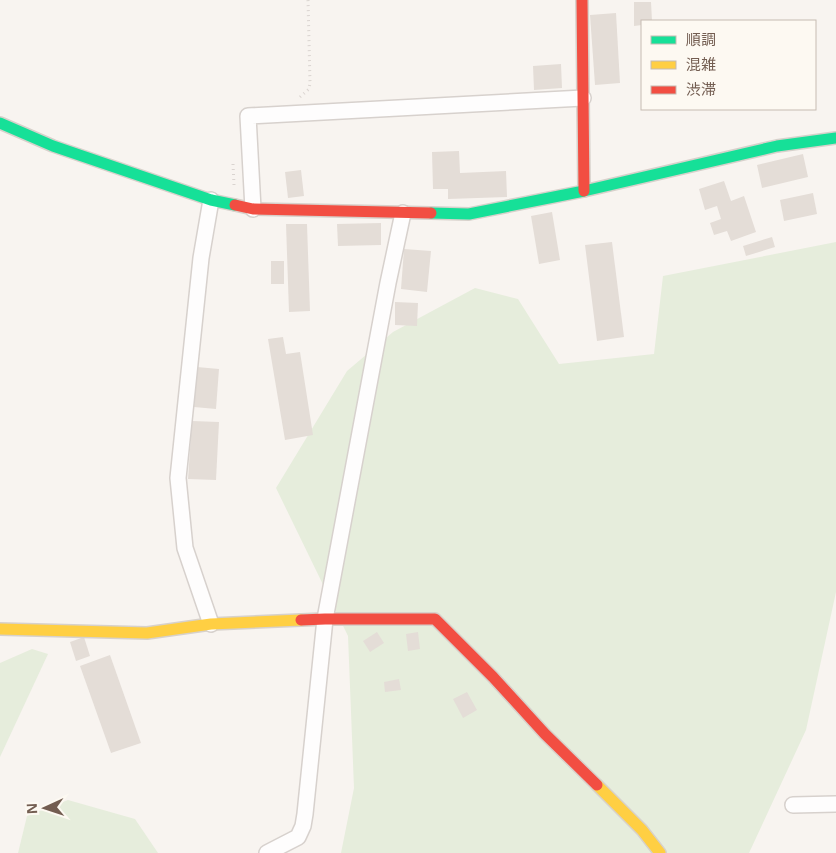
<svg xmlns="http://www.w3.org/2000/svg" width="836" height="853" font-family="'Open Sans','Noto Sans JP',sans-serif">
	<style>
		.green { fill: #e6eddc }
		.building { fill: #e4ddd7 }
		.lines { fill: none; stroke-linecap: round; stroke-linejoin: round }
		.street-casing { stroke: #d7d1cd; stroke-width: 18 }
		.fast-casing { stroke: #d7d1cb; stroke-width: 14 }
		.slow-casing { stroke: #d7d1cb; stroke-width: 14 }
		.jam-casing { stroke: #d7d1cb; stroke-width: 14 }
		.path { stroke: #dad4d0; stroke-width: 3; stroke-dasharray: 1 4; stroke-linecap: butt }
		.street { stroke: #fefdfd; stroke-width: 15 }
		.fast { stroke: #16e098; stroke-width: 11 }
		.slow { stroke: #ffcf43; stroke-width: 11 }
		.jam { stroke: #f24e42; stroke-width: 11 }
	</style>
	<rect width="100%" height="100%" fill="#f8f4f0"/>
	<g class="green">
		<polygon points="836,242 836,592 806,730 749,853 341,853 354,788 348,636 276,488 347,371 393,332 475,288 518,299 559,364 654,354 663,276"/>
		<polygon points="32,649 48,654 0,757 0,663"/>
		<polygon points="68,800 135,819 158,853 18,853 27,816"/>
	</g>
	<g class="building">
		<polygon points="634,2 651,2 652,21 642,21 642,25 634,26"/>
		<polygon points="616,13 620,83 595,85 590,15"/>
		<polygon points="561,64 562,88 534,90 533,66"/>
		<polygon points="459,151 460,173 506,171 507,197 448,199 448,189 433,189 432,152"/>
		<polygon points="803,154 808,177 762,188 757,165"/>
		<polygon points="301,170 304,196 288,198 285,172"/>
		<polygon points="724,181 731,201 744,196 756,232 731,241 727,231 714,235 710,223 721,219 717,206 705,210 699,189"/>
		<polygon points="813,193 817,214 784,221 780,200"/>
		<polygon points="552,212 560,260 539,264 531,216"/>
		<polygon points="381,223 381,245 338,246 337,224"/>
		<polygon points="286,224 307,224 310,311 289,312"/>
		<polygon points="772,237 775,247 746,256 743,246"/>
		<polygon points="612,242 624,337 597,341 585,245"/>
		<polygon points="404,249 431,251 427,292 401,289"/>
		<rect x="271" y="261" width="13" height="23"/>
		<polygon points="395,302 418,303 417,326 395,325"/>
		<polygon points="283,337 286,354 300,352 313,435 285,440 268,339"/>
		<polygon points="197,367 219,369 216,409 194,407"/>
		<polygon points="192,421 219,422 216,480 188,479"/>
		<polygon points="377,632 384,643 370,652 363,641"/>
		<polygon points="418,632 420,649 408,651 406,634"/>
		<polygon points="84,637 90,656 76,661 70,642"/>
		<polygon points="110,655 141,743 111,753 80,666"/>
		<polygon points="399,679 401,690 385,692 384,682"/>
		<polygon points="467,692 477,710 463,718 453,699"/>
	</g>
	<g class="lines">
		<defs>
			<g id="street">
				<polyline points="211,200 201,258 178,478 185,548 211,624"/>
				<polyline points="253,209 248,116 583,98"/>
				<polyline points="793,805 836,804"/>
				<polyline points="267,853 298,837 303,826 305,814 325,619 388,283 403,213"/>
			</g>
			<g id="fast">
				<polyline points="0,123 53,146 211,200 235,205"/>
				<polyline points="431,213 469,214 584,191 777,146 836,138"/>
			</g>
			<g id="slow">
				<polyline points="0,629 147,633 211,624 301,620"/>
				<polyline points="597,785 642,830 660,853"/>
			</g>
			<g id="jam">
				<polyline points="582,0 584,191"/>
				<polyline points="235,205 253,209 431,213"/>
				<polyline points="301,620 325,619 435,619 493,677 545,734 597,785"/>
			</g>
		</defs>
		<use href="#street" class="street-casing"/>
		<use href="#fast" class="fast-casing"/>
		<use href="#slow" class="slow-casing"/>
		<use href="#jam" class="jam-casing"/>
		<g class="path">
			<polyline points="300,97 309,89 310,83 308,0"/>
			<polyline points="233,164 234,185"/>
		</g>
		<use href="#street" class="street"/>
		<use href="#fast" class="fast"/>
		<use href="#slow" class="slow"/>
		<use href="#jam" class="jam"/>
	</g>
	<rect x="641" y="20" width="175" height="90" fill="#fdf9f2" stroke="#c6bbb2"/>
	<rect x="651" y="36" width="25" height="8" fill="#16e098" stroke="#c6bbb2"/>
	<text x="686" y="45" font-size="15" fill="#735d51">順調</text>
	<rect x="651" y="61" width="25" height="8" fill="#ffcf43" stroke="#c6bbb2"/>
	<text x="686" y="70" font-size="15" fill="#735d51">混雑</text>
	<rect x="651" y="86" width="25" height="8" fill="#f24e42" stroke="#c6bbb2"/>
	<text x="686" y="95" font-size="15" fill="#735d51">渋滞</text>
	<g transform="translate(45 808) rotate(267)" stroke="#fdf9f2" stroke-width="4" paint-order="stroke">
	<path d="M0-4L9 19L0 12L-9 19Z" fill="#735d51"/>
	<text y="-8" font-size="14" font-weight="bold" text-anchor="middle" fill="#735d51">N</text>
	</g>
</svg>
